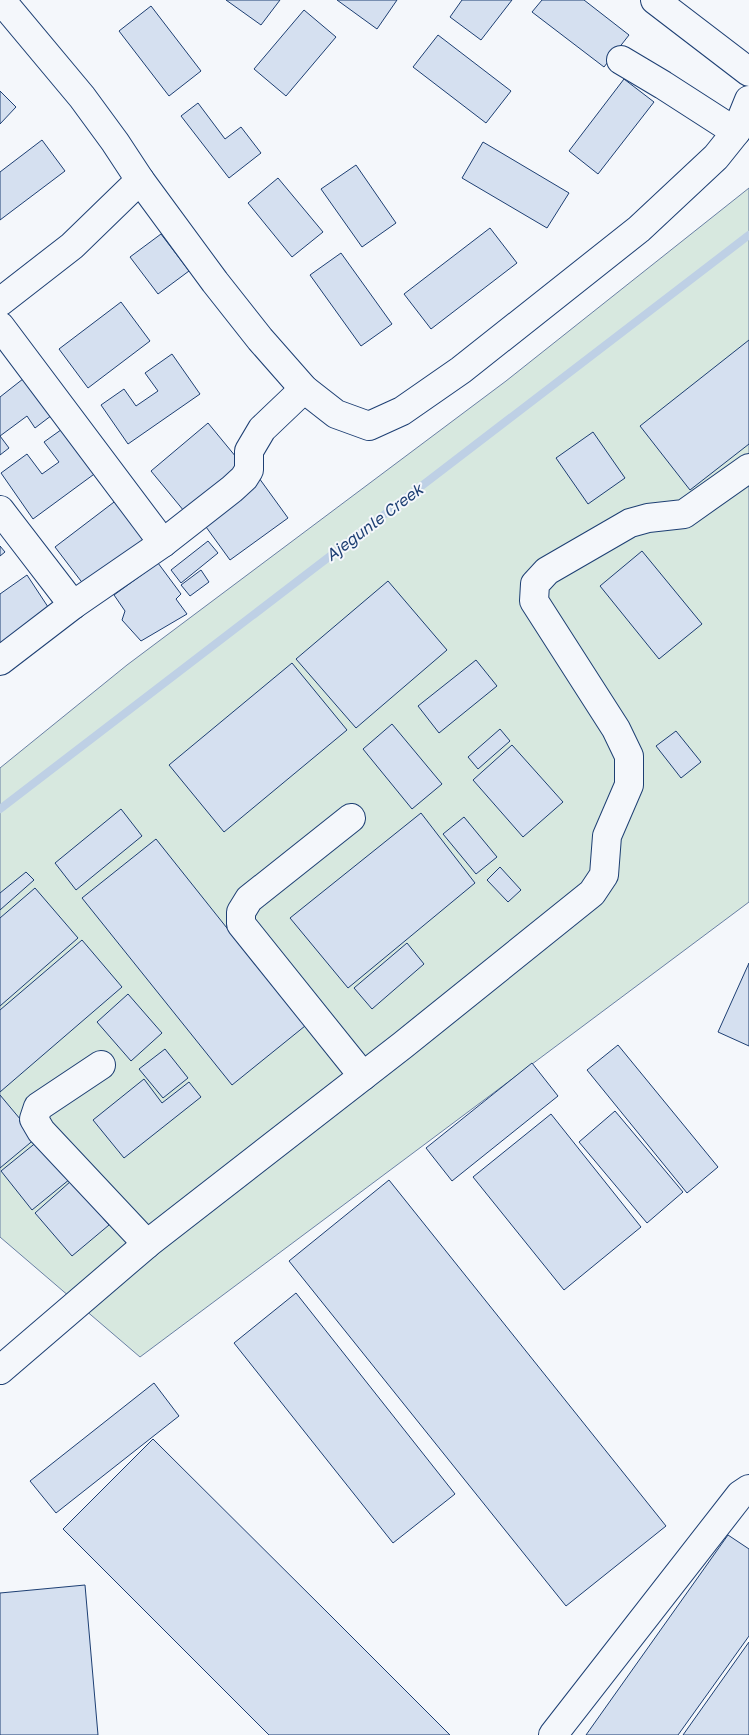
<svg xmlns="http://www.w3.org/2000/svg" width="749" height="1735" font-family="'Golos Text',sans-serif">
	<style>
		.green { fill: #d7e8df; stroke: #687fa3 }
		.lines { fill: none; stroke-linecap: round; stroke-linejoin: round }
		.stream { stroke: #bed0e5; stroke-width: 8 }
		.building { fill: #d5e0f0; stroke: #1d3f73 }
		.minor-casing { stroke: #1d3f73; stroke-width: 30 }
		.minor { stroke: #f4f7fb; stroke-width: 28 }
		.labels { text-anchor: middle; stroke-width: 4; stroke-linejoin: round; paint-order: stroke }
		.water-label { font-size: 16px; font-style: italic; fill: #1d3f73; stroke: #f4f7fb }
	</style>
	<rect width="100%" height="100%" fill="#f4f7fb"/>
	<polygon class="green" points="749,188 749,902 140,1357 0,1237 0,768 127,665 506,381"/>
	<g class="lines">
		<polyline class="stream" points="0,809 749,235"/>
	</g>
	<g class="building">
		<polygon points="226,0 280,0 261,25"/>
		<polygon points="337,0 397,0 377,29"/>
		<polygon points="462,0 512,0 481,40 450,17"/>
		<polygon points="542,0 584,0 629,35 604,67 532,12"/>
		<polygon points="151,6 201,71 169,96 119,31"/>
		<polygon points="304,10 336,37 286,96 254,69"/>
		<polygon points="438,35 511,91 486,123 413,67"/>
		<polygon points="624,79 654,102 598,174 569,151"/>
		<polygon points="0,91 16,107 0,124"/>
		<polygon points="198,103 225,139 241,127 261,153 229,178 181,116"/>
		<polygon points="42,140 65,171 0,220 0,172"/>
		<polygon points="483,142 569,193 547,228 462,178"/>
		<polygon points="356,165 396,223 362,247 321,189"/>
		<polygon points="278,178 323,232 292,257 248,203"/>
		<polygon points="490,228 517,263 431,329 404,294"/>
		<polygon points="161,234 189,271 158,294 130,257"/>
		<polygon points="341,253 392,324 361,346 310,275"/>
		<polygon points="121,302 150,341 88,388 59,349"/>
		<polygon points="749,340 749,444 690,490 640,426"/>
		<polygon points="172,354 200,394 128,444 101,405 124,389 136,406 158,391 145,373"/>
		<polygon points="28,375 56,412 35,428 27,416 0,436 9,448 0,455 0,397"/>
		<polygon points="208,423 241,463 184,511 151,471"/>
		<polygon points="65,427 97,472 33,519 1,473 27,454 42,474 59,462 44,442"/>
		<polygon points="593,432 625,478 588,504 556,458"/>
		<polygon points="259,478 288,518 230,560 201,520"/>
		<polygon points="122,496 151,535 84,585 55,547"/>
		<polygon points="208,541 218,553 181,583 171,570"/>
		<polygon points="0,546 5,552 0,556"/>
		<polygon points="642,551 702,624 659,659 600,586"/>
		<polygon points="158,563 181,594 176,599 187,614 141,641 122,620 125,611 114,595"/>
		<polygon points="201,570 209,582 190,596 181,585"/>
		<polygon points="27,575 52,613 0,650 0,594"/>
		<polygon points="388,581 447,650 356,728 296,659"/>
		<polygon points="476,660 497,686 439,733 418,706"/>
		<polygon points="292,663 347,730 224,832 169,765"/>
		<polygon points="392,724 442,784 412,809 363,749"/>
		<polygon points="500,729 510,741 478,769 468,757"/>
		<polygon points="676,731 701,762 681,778 656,746"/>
		<polygon points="512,745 563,802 523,837 473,780"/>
		<polygon points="121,809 142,836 76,890 55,863"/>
		<polygon points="421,813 475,883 348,988 290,918"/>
		<polygon points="464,817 497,857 476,874 443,834"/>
		<polygon points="156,839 305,1026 232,1085 82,898"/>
		<polygon points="500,867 521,890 508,902 487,880"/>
		<polygon points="26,872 34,880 0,910 0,893"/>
		<polygon points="35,888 78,938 0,1006 0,918"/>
		<polygon points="82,940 122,987 0,1092 0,1010"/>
		<polygon points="407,943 424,964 372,1009 354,988"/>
		<polygon points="749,963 749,1046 718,1032"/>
		<polygon points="128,994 162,1033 131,1061 97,1022"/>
		<polygon points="618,1045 718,1167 687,1193 587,1070"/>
		<polygon points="165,1049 188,1078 163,1098 139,1069"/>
		<polygon points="532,1063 558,1096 452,1181 426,1148"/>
		<polygon points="144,1079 162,1103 189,1082 201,1097 124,1158 93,1120"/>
		<polygon points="0,1095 36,1138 0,1168"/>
		<polygon points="615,1111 683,1192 647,1223 579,1142"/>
		<polygon points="551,1114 641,1227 564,1290 473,1177"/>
		<polygon points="38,1141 70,1179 32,1210 1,1171"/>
		<polygon points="389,1180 666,1526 566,1606 289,1261"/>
		<polygon points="71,1181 109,1225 72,1256 35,1213"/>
		<polygon points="296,1293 455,1494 393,1543 234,1343"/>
		<polygon points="154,1383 179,1416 56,1513 30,1481"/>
		<polygon points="153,1439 331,1616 450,1735 269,1735 63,1529"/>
		<polygon points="728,1535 749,1549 749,1636 678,1735 586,1735"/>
		<polygon points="85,1585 98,1735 0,1735 0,1593"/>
		<polygon points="749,1642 749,1735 683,1735"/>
	</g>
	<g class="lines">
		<defs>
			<g id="minor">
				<polyline points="655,0 749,72"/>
				<polyline points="621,60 663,85 736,132"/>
				<polyline points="140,180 215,282 260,339 304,389 336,414 369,426 402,411 461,370 639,229 716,157 736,132 749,100"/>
				<polyline points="0,302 72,246 140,180 115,142 82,97 1,0"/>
				<polyline points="0,326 163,543"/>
				<polyline points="0,510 73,605"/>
				<polyline points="0,661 73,605 163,543 232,489 244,478 249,470 249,451 262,429 304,389"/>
				<polyline points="351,818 249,899 241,912 241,924 363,1076"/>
				<polyline points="101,1065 38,1107 34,1119 41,1131 147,1244"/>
				<polyline points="0,1370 147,1244 403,1045 592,893 604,875 607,836 629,785 629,756 616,729 534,601 535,584 547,571 630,523 648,518 684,514 749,468"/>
				<polyline points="553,1735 740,1495 749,1489"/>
			</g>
		</defs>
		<use href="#minor" class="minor-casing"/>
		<use href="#minor" class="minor"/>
	</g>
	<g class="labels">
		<g class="water-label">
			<text transform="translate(374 522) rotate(-37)" y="6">Ajegunle Creek</text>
		</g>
	</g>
</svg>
